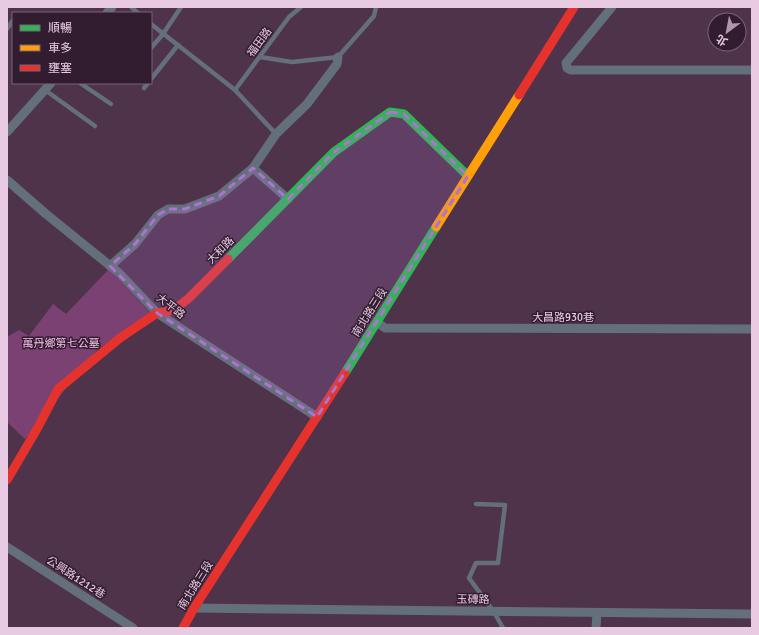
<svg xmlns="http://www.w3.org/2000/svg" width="759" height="635" font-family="Signika,'Noto Sans TC',sans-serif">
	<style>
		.green { fill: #7b4172 }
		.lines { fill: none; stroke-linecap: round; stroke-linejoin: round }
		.lane { stroke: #636f7a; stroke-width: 4.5 }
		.street { stroke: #636f7a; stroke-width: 9 }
		.fast { stroke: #30b455; stroke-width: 9 }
		.slow { stroke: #ff9f0a; stroke-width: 9 }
		.jam { stroke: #e5322d; stroke-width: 9 }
		.marked { fill: #ac73cf; fill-opacity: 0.2; stroke: #ac73cf; stroke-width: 3; stroke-dasharray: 8 5; stroke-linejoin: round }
		.labels { text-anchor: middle; stroke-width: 3; stroke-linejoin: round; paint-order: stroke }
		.street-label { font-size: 11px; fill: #e8cae2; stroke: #321c2f }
		.park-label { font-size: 11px; fill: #f5c2eb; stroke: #321c2f }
	</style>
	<rect width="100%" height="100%" fill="#4f334b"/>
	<polygon class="green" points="109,269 150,313 97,350 25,439 7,422 7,337 19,330 29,336 53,304 66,314"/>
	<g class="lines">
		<g class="lane">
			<polyline points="131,7 138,13"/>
			<polyline points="151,24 235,90 276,134"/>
			<polyline points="7,29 13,20"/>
			<polyline points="151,48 163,34 181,7"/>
			<polyline points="260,57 292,62 338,57 374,16 376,7"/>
			<polyline points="151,79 178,45"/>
			<polyline points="80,83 111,104"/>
			<polyline points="144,88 148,83"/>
			<polyline points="45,90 95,126"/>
			<polyline points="235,90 289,17 301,7"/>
			<polyline points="476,504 505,505 498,563 476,563 469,578 494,612 503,628"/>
		</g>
		<g class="street">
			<polyline points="612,7 566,63 567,68 571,70 752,70"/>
			<polyline points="107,13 112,7"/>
			<polyline points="7,132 51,83"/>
			<polyline points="253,168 288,199"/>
			<polyline points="7,180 46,214 119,273 157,313 317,417"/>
			<polyline points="110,266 135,244 158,215 168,209 185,209 219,196 253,168 276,134 307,104 337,64 338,57"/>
			<polyline points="377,322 385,328 752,329"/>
			<polyline points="7,547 133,628"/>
			<polyline points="194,608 752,614"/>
			<polyline points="596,628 597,613"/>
		</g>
		<g class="fast">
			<polyline points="228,259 334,152 390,112 404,114 468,176"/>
			<polyline points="345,373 436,227"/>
		</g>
		<polyline class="slow" points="436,227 519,95"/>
		<g class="jam">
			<polyline points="519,95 574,7"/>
			<polyline points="7,480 37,429 58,389 120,338 157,313 174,310 189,298 228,259"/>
			<polyline points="183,628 194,608 345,373"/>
		</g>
	</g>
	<path class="marked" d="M390 112 404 114 468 176 317 417 157 313 110 266 135 244 158 215 168 209H185L219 196 253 168 288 199 334 152Z"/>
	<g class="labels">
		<g class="street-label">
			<text transform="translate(259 42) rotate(-54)" y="4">福田路</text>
			<text transform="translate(220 250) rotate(-45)" y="4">大和路</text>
			<text transform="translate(171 306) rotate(38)" y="4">大平路</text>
			<text transform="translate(369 312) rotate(-58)" y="4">南北路三段</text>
			<text x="563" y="321">大昌路930巷</text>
			<text transform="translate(76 577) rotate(33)" y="4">公興路1212巷</text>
			<text transform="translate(195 585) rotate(-58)" y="4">南北路三段</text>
			<text transform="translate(473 599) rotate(1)" y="4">玉磚路</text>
		</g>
		<g class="park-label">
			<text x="61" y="347">萬丹鄉第七公墓</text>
		</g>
	</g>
	<rect width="759" height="635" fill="none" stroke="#e8cae2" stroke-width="16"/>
	<rect x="12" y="12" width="140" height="72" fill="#321c2f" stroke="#7b6277"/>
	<rect x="20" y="25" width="20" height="6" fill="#30b455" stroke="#7b6277"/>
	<text x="48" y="32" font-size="12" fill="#e8cae2">順暢</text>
	<rect x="20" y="45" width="20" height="6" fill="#ff9f0a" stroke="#7b6277"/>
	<text x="48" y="52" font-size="12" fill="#e8cae2">車多</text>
	<rect x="20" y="65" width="20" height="6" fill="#e5322d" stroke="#7b6277"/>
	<text x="48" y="72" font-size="12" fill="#e8cae2">壅塞</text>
	<g transform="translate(727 32) rotate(212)"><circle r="19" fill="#321c2f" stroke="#7b6277"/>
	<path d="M0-3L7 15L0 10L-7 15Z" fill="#b295ad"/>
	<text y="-6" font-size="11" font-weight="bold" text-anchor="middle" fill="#e8cae2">北</text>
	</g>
</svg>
